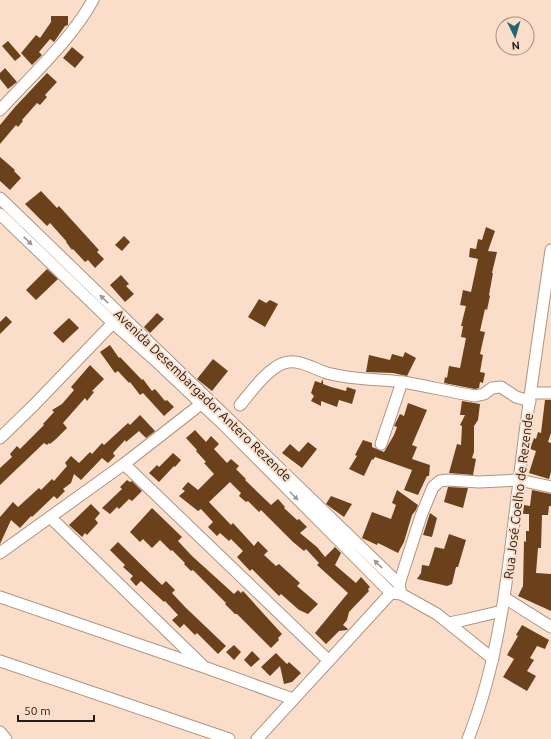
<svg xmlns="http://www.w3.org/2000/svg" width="551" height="739" font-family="Ubuntu,sans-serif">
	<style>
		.building { fill: #6b411c }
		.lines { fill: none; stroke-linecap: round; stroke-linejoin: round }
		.minor-casing { stroke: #ae9582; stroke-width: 13 }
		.minor { stroke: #fff; stroke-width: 11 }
		.oneway { fill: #9d9995 }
		.labels { text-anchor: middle; stroke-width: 4; stroke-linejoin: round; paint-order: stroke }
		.street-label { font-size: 13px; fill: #251c14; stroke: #fadeca }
	</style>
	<rect width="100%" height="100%" fill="#fadeca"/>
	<g class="building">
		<polygon points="51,16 68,16 68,25 65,26 54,42 50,39 39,52 42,55 32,65 21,53 36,35 40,38 51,22"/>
		<polygon points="8,41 21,56 15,61 2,46"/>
		<polygon points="72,47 84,57 75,68 63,58"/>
		<polygon points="5,68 17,82 8,89 0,79 0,73"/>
		<polygon points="47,73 57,82 45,95 47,97 40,105 37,103 22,120 23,121 18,127 16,125 0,144 0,125 15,107"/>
		<polygon points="0,157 15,170 14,171 21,178 10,190 0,181"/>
		<polygon points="41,191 57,208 59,206 99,250 97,252 104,259 95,268 88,260 85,262 73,249 72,250 66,242 67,242 50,223 47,226 25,204"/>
		<polygon points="486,227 495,231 488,251 497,252 492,273 493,273 489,295 490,296 487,310 485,309 480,331 485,332 480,354 483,355 480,372 485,373 483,383 480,382 479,388 475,389 444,383 445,377 447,378 449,366 460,368 466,338 461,337 463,326 461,326 466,306 460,305 463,290 471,292 478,259 469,257 470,248 476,249 478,239 482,240"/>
		<polygon points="124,236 130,242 122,251 115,245"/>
		<polygon points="47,269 58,279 36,300 26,290"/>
		<polygon points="121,275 129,284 126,286 134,294 125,302 110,285"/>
		<polygon points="259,299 266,303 270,300 278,304 265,327 248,317"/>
		<polygon points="157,313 164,319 150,333 144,327"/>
		<polygon points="6,316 12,322 0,334 0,322"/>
		<polygon points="69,318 79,328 63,343 53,333"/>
		<polygon points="110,345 119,358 120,357 142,380 143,379 152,391 155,389 165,401 167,400 174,407 164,416 143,393 140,395 130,382 129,383 118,371 115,373 100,352"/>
		<polygon points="405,352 416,358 407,376 393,373 366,372 369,355 390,360 392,354 403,357"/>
		<polygon points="213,359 228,371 212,391 197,379"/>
		<polygon points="90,365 104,379 92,391 94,392 87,401 85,398 63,423 67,428 56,439 50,444 49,443 47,445 44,443 0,485 0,468 12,457 10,454 17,446 20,449 44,425 43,424 54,412 52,410 62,404 74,390 71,387"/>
		<polygon points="323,379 323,384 331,387 346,391 347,387 356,390 352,404 339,400 337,407 321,401 321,406 311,401 314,396 311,393 315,381 321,383"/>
		<polygon points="545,400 551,400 551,433 548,442 551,443 551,472 549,479 529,473 536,451 530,449 534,438 536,439 538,432 541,433"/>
		<polygon points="462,401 480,404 478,420 474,426 474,452 472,458 476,459 473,475 449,473 457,444 461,445 462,426 460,425 465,415 460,415"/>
		<polygon points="408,403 427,410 412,445 417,447 412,459 430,465 429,476 427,476 418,495 404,490 412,470 375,457 373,460 372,459 364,476 349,469 357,456 355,455 363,440 372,443 372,447 384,452 394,435 397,427 394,426 400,414 404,416"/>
		<polygon points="140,415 155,431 154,432 146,438 139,431 126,442 125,440 113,453 115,456 108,463 102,458 81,480 74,474 71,483 63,489 65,491 57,499 54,496 32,517 31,516 20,528 11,520 0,544 0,517 13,502 18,507 39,488 41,490 52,479 54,481 67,466 65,463 71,456 79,463 90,452 92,454 102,443 104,445 128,423 130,425"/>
		<polygon points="195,430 206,442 211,436 219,444 214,449 227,463 231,459 239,466 236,469 246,479 245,480 271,505 278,499 285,507 284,508 297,520 299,519 307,527 300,533 317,547 325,557 335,547 341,553 335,565 356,583 361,577 370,587 368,589 369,591 349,612 347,620 343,625 348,629 347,630 339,631 326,644 315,633 348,593 317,565 319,563 306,549 304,551 293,542 261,510 259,512 248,501 246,502 239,496 241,493 230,482 209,502 231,525 233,523 254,546 258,541 268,551 264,555 276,566 279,564 300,583 297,586 318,604 308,614 299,610 281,594 279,596 252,569 250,571 237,557 243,551 231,539 229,541 220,533 217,536 208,527 213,522 201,509 198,511 179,496 185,491 182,489 188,482 198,490 214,474 204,463 206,462 196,451 197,450 186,438"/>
		<polygon points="308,442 317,449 302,468 282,453 290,444 299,452"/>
		<polygon points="173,453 181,460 175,467 174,466 159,482 149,473 157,465 159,467"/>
		<polygon points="127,480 130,482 132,481 142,491 132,501 129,499 119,509 117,507 110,514 102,508 122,489 120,487"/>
		<polygon points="448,487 468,488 463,508 444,502"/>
		<polygon points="397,490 418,505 416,510 412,515 404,542 398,553 378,543 377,545 362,538 372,512 391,519 396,505 392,503"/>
		<polygon points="532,490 551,494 551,506 549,506 548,515 542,515 541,548 538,548 536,573 551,574 551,611 518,596 523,586 524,541 526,542 526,531 529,531 529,514 523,514 524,505 530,506"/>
		<polygon points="331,496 352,504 344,517 326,504"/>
		<polygon points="91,504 100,513 95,519 98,523 87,535 85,533 82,537 69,525"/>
		<polygon points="152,508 182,537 178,541 192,556 234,594 238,590 241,593 243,591 282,634 278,638 279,640 271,648 237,614 235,614 225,604 226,603 193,570 191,571 184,564 185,563 172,550 171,551 160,540 152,548 143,539 140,542 130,532"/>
		<polygon points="430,513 437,518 432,537 423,535"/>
		<polygon points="449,534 466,540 458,567 456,567 452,584 447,586 417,579 421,573 422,565 429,566 435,547 444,549"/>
		<polygon points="118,542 162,585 166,581 175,590 172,593 185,607 226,646 218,654 197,633 195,635 184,624 180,628 172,620 178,615 165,601 164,602 141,581 136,586 130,579 133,576 123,567 125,565 110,550"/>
		<polygon points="522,625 549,640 545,649 537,646 530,658 534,660 527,671 536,676 527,691 503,677 514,659 507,655 518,636 516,635"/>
		<polygon points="234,645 241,652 234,660 226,652"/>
		<polygon points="252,651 260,659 251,667 244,660"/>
		<polygon points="276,653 287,664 289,662 301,673 292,682 284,684 280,666 270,676 261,667"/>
	</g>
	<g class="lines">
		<defs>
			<g id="minor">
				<path d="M0 110C30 77 72 39 93 0"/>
				<polyline points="0,198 399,584 401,594"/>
				<polyline points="0,214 113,323 157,362 224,425 391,593 401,594 437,614 493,659"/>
				<polyline points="531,393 551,393"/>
				<path d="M240 405C251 392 268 368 284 363 298 358 314 369 327 373 352 380 378 379 403 382 427 386 451 392 475 396L484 394 492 388 501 387 516 397 530 401"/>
				<polyline points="0,438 34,405 113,323"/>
				<polyline points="381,444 402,382"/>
				<polyline points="124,464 328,660"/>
				<polyline points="50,517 202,665"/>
				<polyline points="0,553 124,464 201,404"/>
				<polyline points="399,584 421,516 433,487 440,481 448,480 479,482 519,480 551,487"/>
				<polyline points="0,597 204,667 293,699"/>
				<polyline points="505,598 551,627"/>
				<polyline points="449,623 464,620 502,611"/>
				<polyline points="0,661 229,739"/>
				<polyline points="0,732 6,739"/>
				<polyline points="257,739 391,593"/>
				<path d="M468 739C501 656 508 569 519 481 528 404 540 327 551 250"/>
			</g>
		</defs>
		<use href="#minor" class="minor-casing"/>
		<use href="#minor" class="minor"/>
	</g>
	<defs><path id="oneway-solid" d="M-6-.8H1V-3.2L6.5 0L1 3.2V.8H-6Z"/></defs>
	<g class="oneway">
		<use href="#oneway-solid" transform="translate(28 241) rotate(44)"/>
		<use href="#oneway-solid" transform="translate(104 299) rotate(-136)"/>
		<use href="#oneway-solid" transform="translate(294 496) rotate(45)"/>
		<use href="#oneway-solid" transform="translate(378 564) rotate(-136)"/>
	</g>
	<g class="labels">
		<g class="street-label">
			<text transform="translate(203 395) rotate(44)" y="5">Avenida Desembargador Antero Rezende</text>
			<text transform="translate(518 496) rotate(-83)" y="5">Rua José Coelho de Rezende</text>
		</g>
	</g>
	<g transform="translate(515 36) rotate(175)"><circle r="19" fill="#fadeca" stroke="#a59081"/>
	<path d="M0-3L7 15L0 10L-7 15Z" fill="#1f6974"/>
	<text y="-6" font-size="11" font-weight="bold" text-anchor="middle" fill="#251c14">N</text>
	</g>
	<path d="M18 715v6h76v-6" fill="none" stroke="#251c14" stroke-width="2"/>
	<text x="24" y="715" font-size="12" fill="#251c14" stroke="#fadeca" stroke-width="3" paint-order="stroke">50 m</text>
</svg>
